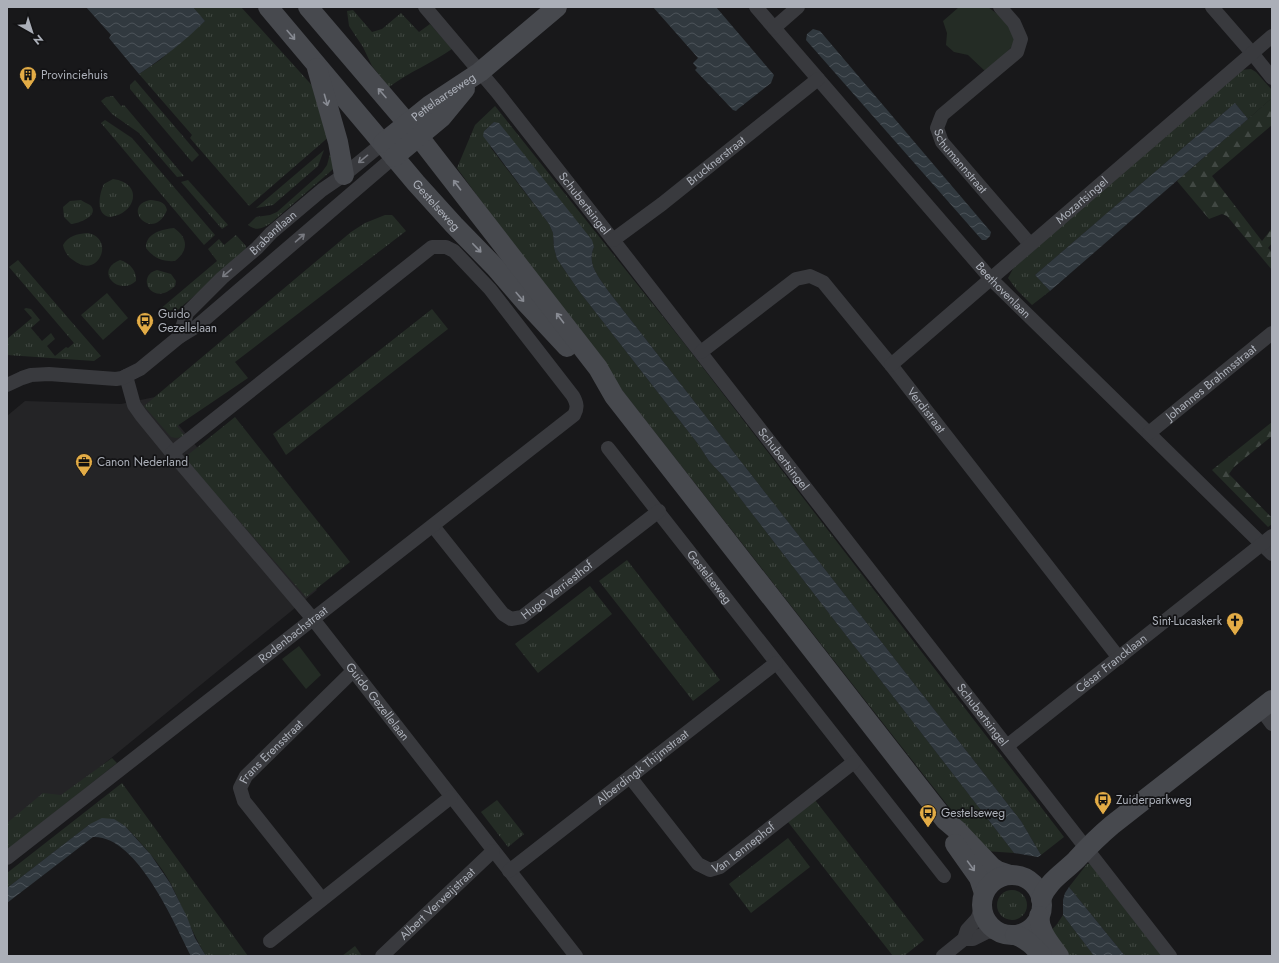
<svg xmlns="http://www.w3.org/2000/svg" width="1279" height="963" font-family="Jost,sans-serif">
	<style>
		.built { fill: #242426 }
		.grass { fill: url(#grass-tufts) }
		.forest { fill: url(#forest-firs) }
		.green { fill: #242c25 }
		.water { fill: url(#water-waves) }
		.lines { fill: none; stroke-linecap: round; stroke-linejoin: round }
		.street { stroke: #393a3e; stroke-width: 14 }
		.secondary { stroke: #47494e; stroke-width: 20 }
		.oneway { stroke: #888b93 }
		.oneway2 { stroke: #787a81 }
		.labels { text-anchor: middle; stroke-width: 3.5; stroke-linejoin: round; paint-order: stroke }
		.poi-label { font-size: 12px; fill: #abafb8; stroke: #131315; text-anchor: start }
		.street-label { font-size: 12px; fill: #abafb8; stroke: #131315 }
	</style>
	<defs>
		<pattern id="grass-tufts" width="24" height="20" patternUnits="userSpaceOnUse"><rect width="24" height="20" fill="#242c25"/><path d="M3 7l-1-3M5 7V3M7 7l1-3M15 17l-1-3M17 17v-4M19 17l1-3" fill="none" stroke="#414843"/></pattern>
		<pattern id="forest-firs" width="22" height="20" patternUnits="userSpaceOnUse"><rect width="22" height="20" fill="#242c25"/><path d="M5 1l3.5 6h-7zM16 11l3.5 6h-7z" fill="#414843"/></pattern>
		<pattern id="water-waves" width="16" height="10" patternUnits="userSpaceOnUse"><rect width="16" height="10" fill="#31393f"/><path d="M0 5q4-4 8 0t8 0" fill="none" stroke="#4c5359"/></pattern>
	</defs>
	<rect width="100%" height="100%" fill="#18181a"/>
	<polygon class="built" points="155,397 317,590 7,843 7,416 25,401 121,404"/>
	<g class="grass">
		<polygon points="193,7 241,7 318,92 331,135 249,206 190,138 192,135 139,74 160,60 205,21"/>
		<path d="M353 10 372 32 382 29 401 13 419 32 430 24 452 49C432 63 409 72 389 87L372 66 363 47 349 26 347 11Z"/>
		<polygon points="1251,69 1256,72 1272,90 1272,98 1248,119 1235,103 1035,275 1050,291 1032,305 1017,290 1008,278 1014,267 1240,70"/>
		<polygon points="135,80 199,155 192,162 130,89 130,85"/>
		<polygon points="113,96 121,106 124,105 184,176 177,177 139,133 112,114 101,101 106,97"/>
		<path d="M495 106 684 343 1064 837 1041 855 1021 821 609 292C600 278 586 265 594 247L494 122 484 131 491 148 549 224 553 233 554 248 557 259 579 291 698 444 709 461 723 476 1014 853 985 851 977 843 585 343 457 168 475 125Z"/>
		<polygon points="105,120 132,138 215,235 204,245 101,123"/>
		<polygon points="324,150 318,166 273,205 256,208"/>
		<path d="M330 154 335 167 331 171 271 223C263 228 257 232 248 225L256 217 270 215 277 212 322 172 327 165Z"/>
		<path d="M113 179C144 183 136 214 110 217 95 215 99 194 104 184Z"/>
		<polygon points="188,180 228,225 222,229 181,182"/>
		<path d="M81 200C83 202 87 203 90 205 101 215 78 224 71 224L64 217 63 207 70 201Z"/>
		<path d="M150 200C158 201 165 201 167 210 153 244 120 206 150 200Z"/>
		<polygon points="385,215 392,215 394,217 406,231 235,362 248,378 177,426 184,435 182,437 176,438 171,437 144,406 351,232 365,223"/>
		<path d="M174 228C188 238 189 250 175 261 164 262 153 258 146 248 145 233 163 229 174 228Z"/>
		<path d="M87 233C116 237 99 281 73 260 68 257 64 251 63 245 68 236 77 234 87 233Z"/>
		<polygon points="236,235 246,246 246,252 167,319 159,310 217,261 208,249 219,239 224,245"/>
		<polygon points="18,260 101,356 94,361 7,355 7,339 32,318 24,309 26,308 31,309 40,320 31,328 42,341 51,333 55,339 47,346 55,356 66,347 68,348 74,343 9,267"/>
		<path d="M120 260C130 263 137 271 136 281 119 297 93 271 120 260Z"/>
		<path d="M157 270 171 274 176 281 175 286C152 308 135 276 157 270Z"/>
		<polygon points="107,293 128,318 103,340 81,315"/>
		<polygon points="432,309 448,329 286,455 273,434"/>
		<polygon points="235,417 350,562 306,597 184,458"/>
		<polygon points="627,560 720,680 693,701 599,581"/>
		<polygon points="590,586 612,614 538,673 515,644"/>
		<polygon points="112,758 117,763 7,850 7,823 43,793 61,795"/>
		<path d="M122 783 248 956H206C192 933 183 908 171 884 159 862 142 844 125 826L90 824 7 888V873Z"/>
		<polygon points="497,800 524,834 508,847 481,812"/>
		<polygon points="815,800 924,940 904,956 893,956 788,822"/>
		<polygon points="788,838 810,867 751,913 729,884"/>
		<polygon points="1092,863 1164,956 1125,956 1069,887 1087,864"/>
		<circle cx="1012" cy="905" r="15"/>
		<polygon points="1063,915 1094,956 1066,956 1048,934 1057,924"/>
		<polygon points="355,946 362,956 342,956"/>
	</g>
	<g class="forest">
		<polygon points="1272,98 1272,125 1212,176 1262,241 1272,228 1272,243 1268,248 1272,252 1272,270 1227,216 1222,214 1209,219 1177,181"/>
		<polygon points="1272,422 1272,436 1234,467 1229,474 1272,518 1272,524 1268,527 1212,470"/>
	</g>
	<g class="green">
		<polygon points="959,7 988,7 1004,19 1017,42 986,72 968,55 954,52 946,45 947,33 943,21"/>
		<polygon points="299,646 321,675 306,689 282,659"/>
	</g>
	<g class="water">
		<path d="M86 7H193L205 21C185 41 163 58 139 74L109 38 111 35Z"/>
		<polygon points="653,7 716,7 774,75 771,83 738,109 736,111 733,110 695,70 697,68 693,63 698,58"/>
		<polygon points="813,29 820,31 991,232 990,236 986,240 982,240 806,40 807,34"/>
		<polygon points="1235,103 1248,119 1050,291 1035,275"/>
		<path d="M494 122 499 123 592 240 594 247C586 265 600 278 609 292L1021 821 1041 855 1038 857 1014 853 723 476 709 461 698 444 579 291 557 259 554 248 553 233 549 224 483 136 484 131Z"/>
		<path d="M102 818 114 819 125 826 151 855 170 883 187 917 195 938 206 956H191C174 923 137 835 93 837L7 903V888L90 824Z"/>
		<polygon points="1069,887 1125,956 1094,956 1063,915 1063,900 1065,893"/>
	</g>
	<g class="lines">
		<g class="street">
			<path id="s1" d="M425 7 497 92 613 240 1170 956"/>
			<path id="s2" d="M756 7 991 279 1272 554"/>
			<path id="s3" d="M1000 7 1014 23 1021 39 1017 52 942 115 937 128 942 142 1030 244"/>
			<polyline points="1212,7 1252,53 1272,78"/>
			<polyline points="774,28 798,7"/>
			<path id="s4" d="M613 240 662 204 818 79"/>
			<path id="s5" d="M179 337 187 313 222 278 257 248 271 233 322 190 344 175 383 143"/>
			<path id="s6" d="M701 352 796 279 810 276 823 282 891 365 1119 658"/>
			<path id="s7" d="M891 365 1272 36"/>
			<path id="s8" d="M126 376 134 405 141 415 172 453 313 619 576 956"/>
			<polyline points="7,385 22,378 31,375 49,374 116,379 122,378 140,369 179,337 197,326 394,157"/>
			<path id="s9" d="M1149 433 1272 333"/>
			<path id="s10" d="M608 448 944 876"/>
			<path id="s11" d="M433 526 503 614 511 619 522 617 659 511"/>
			<polyline points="1261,709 1272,724"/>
			<path id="s12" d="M1007 746 1272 536"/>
			<path id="s13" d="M630 777 698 864 710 870 720 867 854 762"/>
			<path id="s14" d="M7 858 574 415C578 408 577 403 573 396L490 289 454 251 446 247H432L172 453"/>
			<path id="s15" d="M509 871 776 663"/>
			<path id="s16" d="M322 899 244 801 240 788 246 776 353 671"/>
			<polyline points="964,939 973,939 987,932 996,931"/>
			<polyline points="270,941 451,797"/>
			<path id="s17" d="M382 956 493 851"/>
			<polyline points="943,956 964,939 967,930 977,919 982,908"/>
		</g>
		<g class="secondary">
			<path id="s18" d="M268 7 416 183 454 225 495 267 526 303 567 347"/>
			<polyline points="308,7 419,137 598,368 614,396 945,820 958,831 992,867 998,871 1010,875"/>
			<polyline points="317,68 338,142 344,175"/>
			<path id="s19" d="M383 143 430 105 480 72 557 7"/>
			<polyline points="394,157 442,117 465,89"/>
			<polyline points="955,844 979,878 984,893"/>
			<circle cx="1012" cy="905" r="30"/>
			<path d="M1041 899C1048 881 1063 873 1076 860 1087 848 1099 836 1112 825L1272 700"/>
			<path d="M1039 916C1040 933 1049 942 1059 956"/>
			<path d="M1015 935C1027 939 1034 947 1042 956"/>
		</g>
	</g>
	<defs><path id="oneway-shaft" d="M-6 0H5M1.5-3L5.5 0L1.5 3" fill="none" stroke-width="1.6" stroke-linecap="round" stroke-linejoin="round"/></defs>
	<g class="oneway">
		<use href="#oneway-shaft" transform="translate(291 35) rotate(50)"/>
		<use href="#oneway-shaft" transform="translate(382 93) rotate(-131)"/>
		<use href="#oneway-shaft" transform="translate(326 100) rotate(74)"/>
		<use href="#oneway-shaft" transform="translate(457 185) rotate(-127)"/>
		<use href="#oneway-shaft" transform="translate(477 248) rotate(46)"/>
		<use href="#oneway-shaft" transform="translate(520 297) rotate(50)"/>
		<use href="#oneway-shaft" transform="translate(560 318) rotate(-127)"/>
		<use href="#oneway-shaft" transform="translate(971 866) rotate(54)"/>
	</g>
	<g class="oneway2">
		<use href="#oneway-shaft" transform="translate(363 159) rotate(141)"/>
		<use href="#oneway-shaft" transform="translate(300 238) rotate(-41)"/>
		<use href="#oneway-shaft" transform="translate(227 273) rotate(140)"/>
	</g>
	<defs>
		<symbol id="building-pin" viewBox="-11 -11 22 30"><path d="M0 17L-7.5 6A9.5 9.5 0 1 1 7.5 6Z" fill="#e3ac46" stroke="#131315"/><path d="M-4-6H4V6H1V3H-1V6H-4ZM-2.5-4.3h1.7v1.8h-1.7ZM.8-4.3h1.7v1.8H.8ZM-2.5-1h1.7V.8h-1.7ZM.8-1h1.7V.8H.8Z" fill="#111"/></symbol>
		<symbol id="bus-pin" viewBox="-11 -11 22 30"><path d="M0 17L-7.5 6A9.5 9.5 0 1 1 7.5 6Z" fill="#e3ac46" stroke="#131315"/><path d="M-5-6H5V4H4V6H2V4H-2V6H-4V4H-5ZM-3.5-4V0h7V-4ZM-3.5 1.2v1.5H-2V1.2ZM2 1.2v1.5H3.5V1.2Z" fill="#111"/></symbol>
		<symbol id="office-pin" viewBox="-11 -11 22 30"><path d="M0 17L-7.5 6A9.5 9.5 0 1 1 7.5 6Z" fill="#e3ac46" stroke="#131315"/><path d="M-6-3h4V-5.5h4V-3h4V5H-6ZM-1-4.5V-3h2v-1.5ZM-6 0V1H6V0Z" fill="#111"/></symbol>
		<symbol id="church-pin" viewBox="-11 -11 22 30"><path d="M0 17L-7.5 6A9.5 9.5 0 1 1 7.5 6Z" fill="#e3ac46" stroke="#131315"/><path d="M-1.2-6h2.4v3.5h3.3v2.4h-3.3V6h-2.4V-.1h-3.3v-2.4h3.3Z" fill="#111"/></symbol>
	</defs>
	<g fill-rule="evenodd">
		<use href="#building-pin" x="18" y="65" width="20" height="27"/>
		<use href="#bus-pin" x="135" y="311" width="20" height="27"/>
		<use href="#office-pin" x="74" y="452" width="20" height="27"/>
		<use href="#church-pin" x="1225" y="611" width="20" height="27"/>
		<use href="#bus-pin" x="1093" y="790" width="20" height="27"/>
		<use href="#bus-pin" x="918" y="803" width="20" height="27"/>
	</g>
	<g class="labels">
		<g class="poi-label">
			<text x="41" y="79">Provinciehuis</text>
			<text x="158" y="318">Guido<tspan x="158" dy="14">Gezellelaan</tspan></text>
			<text x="97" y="466">Canon Nederland</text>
			<text x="1222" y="625" text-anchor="end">Sint-Lucaskerk</text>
			<text x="1116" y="804">Zuiderparkweg</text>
			<text x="941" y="817">Gestelseweg</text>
		</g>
		<g class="street-label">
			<text dy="4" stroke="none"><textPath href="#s19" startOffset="76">Pettelaarseweg</textPath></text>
			<text dy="4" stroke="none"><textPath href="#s4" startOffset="130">Brucknerstraat</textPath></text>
			<text dy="4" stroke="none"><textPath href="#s3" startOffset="205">Schumannstraat</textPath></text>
			<text dy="4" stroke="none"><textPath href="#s7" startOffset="252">Mozartsingel</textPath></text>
			<text dy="4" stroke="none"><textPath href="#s1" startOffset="253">Schubertsingel</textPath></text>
			<text dy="4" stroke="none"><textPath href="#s18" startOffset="260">Gestelseweg</textPath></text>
			<text dy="4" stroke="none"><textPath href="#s5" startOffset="143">Brabantlaan</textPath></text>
			<text dy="4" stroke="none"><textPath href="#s2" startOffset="376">Beethovenlaan</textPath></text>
			<text dy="4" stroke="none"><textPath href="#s9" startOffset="80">Johannes Brahmsstraat</textPath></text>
			<text dy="4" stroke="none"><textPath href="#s6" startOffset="313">Verdistraat</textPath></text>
			<text dy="4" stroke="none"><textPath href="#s1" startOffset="577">Schubertsingel</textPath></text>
			<text dy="4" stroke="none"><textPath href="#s10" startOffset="164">Gestelseweg</textPath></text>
			<text dy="4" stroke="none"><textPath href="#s11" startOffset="177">Hugo Verriesthof</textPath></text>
			<text dy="4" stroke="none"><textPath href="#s14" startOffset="363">Rodenbachstraat</textPath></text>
			<text dy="4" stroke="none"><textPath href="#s12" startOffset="133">César Francklaan</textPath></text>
			<text dy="4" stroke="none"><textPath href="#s8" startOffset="414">Guido Gezellelaan</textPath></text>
			<text dy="4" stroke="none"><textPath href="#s1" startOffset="901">Schubertsingel</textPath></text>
			<text dy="4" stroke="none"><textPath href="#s16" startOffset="187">Frans Erensstraat</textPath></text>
			<text dy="4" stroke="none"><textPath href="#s15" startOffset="169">Alberdingk Thijmstraat</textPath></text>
			<text dy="4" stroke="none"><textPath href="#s13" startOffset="164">Van Lennephof</textPath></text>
			<text dy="4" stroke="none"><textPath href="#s17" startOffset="76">Albert Verweijstraat</textPath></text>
		</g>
	</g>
	<rect width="1279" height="963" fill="none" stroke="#abafb8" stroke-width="16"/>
	<g transform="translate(32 32) rotate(141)" stroke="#131315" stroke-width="3" paint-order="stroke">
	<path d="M0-3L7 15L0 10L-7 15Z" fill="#abafb8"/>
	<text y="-6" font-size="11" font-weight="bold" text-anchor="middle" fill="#abafb8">N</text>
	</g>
</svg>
